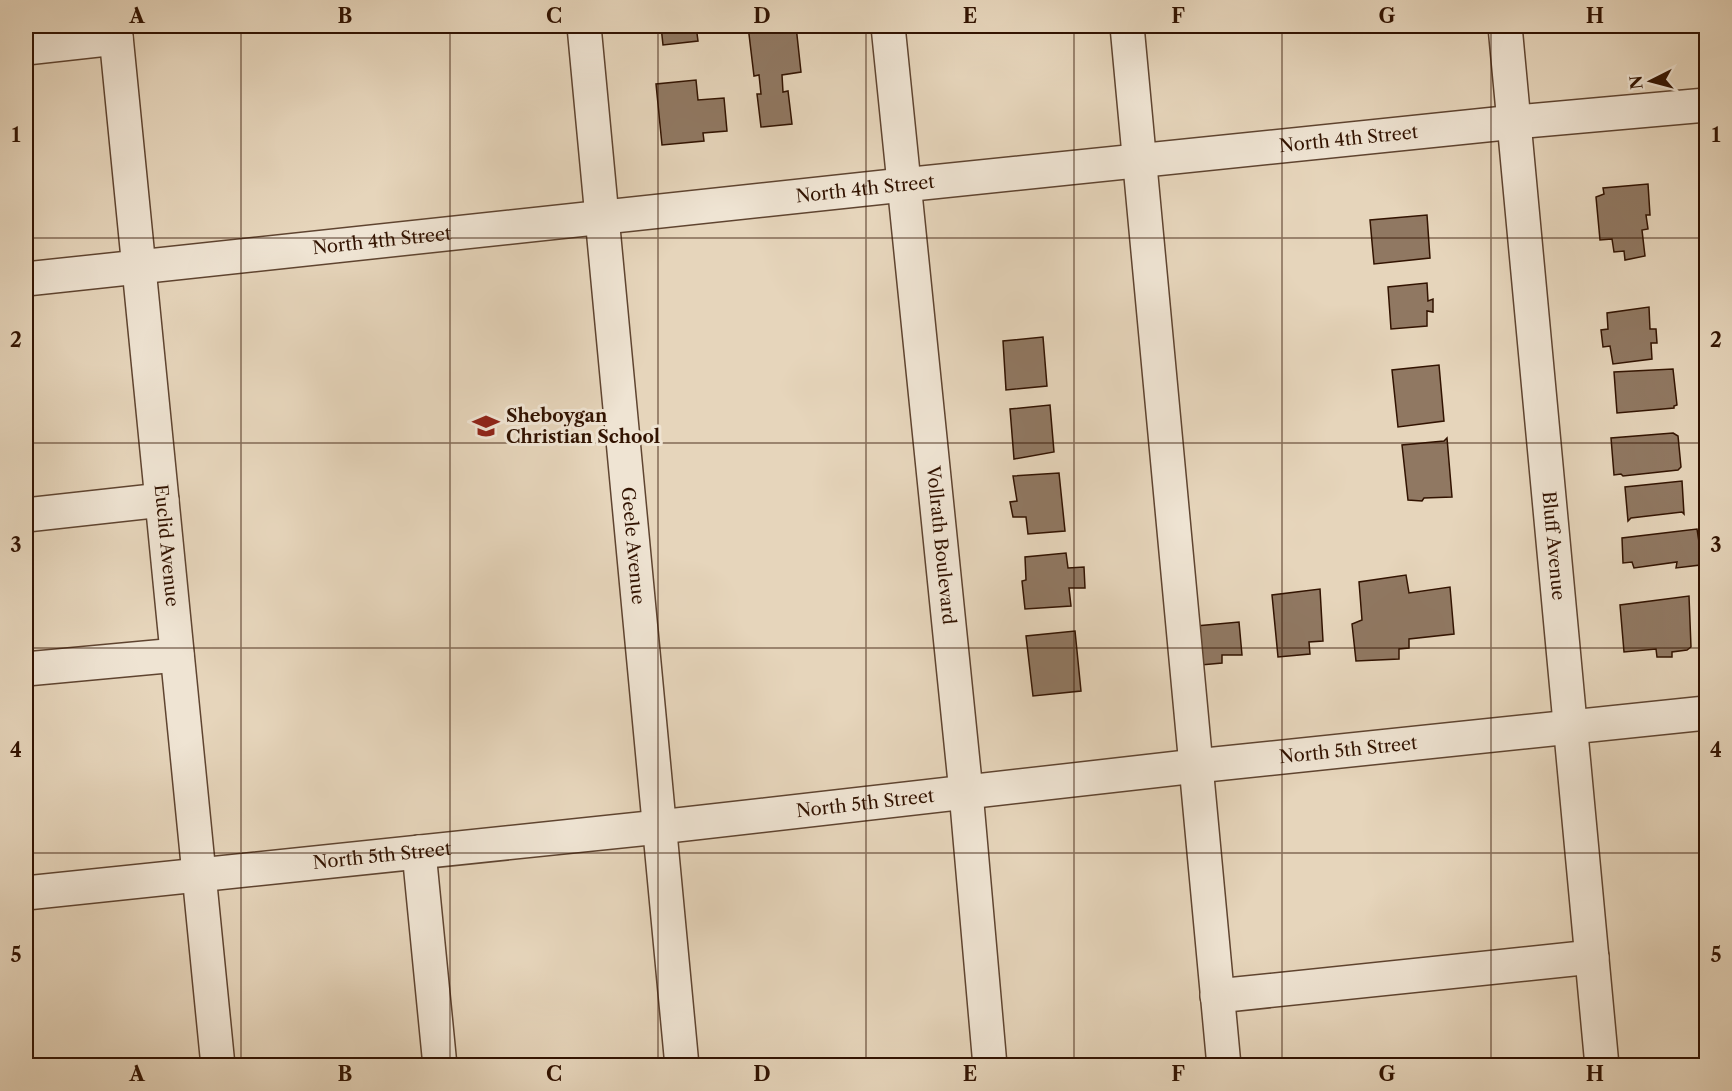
<svg xmlns="http://www.w3.org/2000/svg" width="1732" height="1091" font-family="'Libre Caslon Text',serif">
	<style>
		.building { fill: #907862; stroke: #321301; stroke-width: 1.5 }
		.lines { fill: none; stroke-linecap: round; stroke-linejoin: round }
		.minor-casing { stroke: #5f4430; stroke-width: 36 }
		.minor { stroke: #efe4d3; stroke-width: 33 }
		.grid { fill: none; stroke: #321301; stroke-width: 1.5; stroke-opacity: 0.55 }
		.labels { text-anchor: middle; stroke-width: 6; stroke-linejoin: round; paint-order: stroke }
		.street-label { font-size: 18px; fill: #321301; stroke: #efe4d3 }
		.poi-label { font-size: 18px; font-weight: bold; fill: #321301; stroke: #efe4d3; text-anchor: start }
		.neatline { fill: none; stroke: #321301; stroke-width: 2 }
		.grid-label { font-size: 20px; text-anchor: middle; font-weight: bold; fill: #321301 }
	</style>
	<rect width="100%" height="100%" fill="#e6d5bb"/>
	<filter id="stains"><feTurbulence type="fractalNoise" baseFrequency=".00333" numOctaves="4"/><feColorMatrix values="0 0 0 0 .2 0 0 0 0 .09 0 0 0 0 .02 0 0 0 .5 -.17"/></filter>
	<radialGradient id="worn" r=".72"><stop offset=".6" stop-color="#630" stop-opacity="0"/><stop offset="1" stop-color="#630" stop-opacity=".3"/></radialGradient>
	<g class="building">
		<polygon points="661,26 696,26 698,41 663,45"/>
		<polygon points="748,26 796,26 801,72 782,75 783,92 788,91 792,124 761,127 757,94 761,94 759,75 754,76"/>
		<polygon points="696,80 698,100 724,98 727,131 703,133 704,141 662,145 656,84"/>
		<polygon points="1648,184 1650,215 1646,215 1648,229 1642,230 1645,256 1625,260 1624,251 1614,252 1612,239 1600,240 1596,197 1604,194 1603,188"/>
		<polygon points="1427,215 1430,258 1374,264 1370,220"/>
		<polygon points="1427,283 1428,301 1433,299 1433,312 1427,311 1427,326 1391,329 1388,287"/>
		<polygon points="1649,307 1650,329 1656,329 1657,343 1651,343 1652,359 1613,364 1610,346 1603,347 1601,330 1608,329 1607,313"/>
		<polygon points="1043,337 1047,386 1006,390 1003,341"/>
		<polygon points="1439,365 1444,421 1398,427 1392,370"/>
		<polygon points="1673,369 1677,405 1674,406 1674,408 1617,413 1614,372"/>
		<polygon points="1050,405 1054,452 1014,459 1010,409"/>
		<polygon points="1673,433 1678,436 1681,467 1678,470 1623,476 1621,474 1614,475 1611,438"/>
		<polygon points="1447,438 1452,497 1424,498 1422,501 1408,500 1402,445 1444,441"/>
		<polygon points="1059,473 1065,531 1028,534 1026,517 1013,517 1010,502 1017,501 1013,476"/>
		<polygon points="1682,481 1684,514 1682,512 1631,518 1628,521 1625,487"/>
		<polygon points="1697,529 1699,542 1704,542 1705,559 1699,560 1700,565 1676,568 1677,562 1634,568 1632,562 1623,563 1622,538"/>
		<polygon points="1066,553 1068,568 1084,567 1085,588 1069,588 1071,606 1025,609 1022,581 1026,580 1025,557"/>
		<polygon points="1406,575 1409,593 1450,587 1454,634 1409,639 1409,648 1399,649 1399,659 1356,661 1352,624 1362,620 1359,582"/>
		<polygon points="1320,589 1323,641 1309,642 1310,654 1278,657 1272,595"/>
		<polygon points="1689,596 1691,647 1687,650 1672,652 1672,657 1657,657 1656,649 1624,652 1620,605"/>
		<polygon points="1239,622 1242,655 1222,655 1222,663 1201,665 1196,626"/>
		<polygon points="1075,631 1081,691 1033,696 1026,636"/>
	</g>
	<g class="lines">
		<defs>
			<g id="minor">
				<path id="s1" d="M115 26 218 1066"/>
				<path id="s2" d="M584 26 682 1066"/>
				<path id="s3" d="M888 26 966 792 990 1066"/>
				<polyline points="1127,26 1224,1066"/>
				<path id="s4" d="M1505 26 1602 1066"/>
				<polyline points="26,48 116,38"/>
				<path id="s5" d="M26 279 903 185 1515 122 1706 105"/>
				<polyline points="26,515 162,500"/>
				<polyline points="26,669 177,655"/>
				<polyline points="419,852 440,1066"/>
				<path id="s6" d="M26 893 659 827 1196 766 1706 713"/>
				<polyline points="1217,996 1592,957"/>
			</g>
		</defs>
		<use href="#minor" class="minor-casing"/>
		<use href="#minor" class="minor"/>
	</g>
	<path class="grid" d="M241 26V1066M450 26V1066M658 26V1066M866 26V1066M1074 26V1066M1282 26V1066M1491 26V1066M26 238H1706M26 443H1706M26 648H1706M26 853H1706"/>
	<defs>
		<symbol id="school-bare" viewBox="-9 -9 18 18"><path d="M0-5L7-2L0 1L-7-2ZM-4 1L0 2.5L4 1V4Q0 6-4 4Z" fill="#8f2418" stroke="#efe4d3" stroke-width="2.5" paint-order="stroke"/></symbol>
	</defs>
	<g fill-rule="evenodd">
		<use href="#school-bare" x="467" y="407" width="38" height="38"/>
	</g>
	<g class="labels">
		<g class="street-label">
			<text dy="6" stroke="none"><textPath href="#s5" startOffset="1330">North 4th Street</textPath></text>
			<text dy="6" stroke="none"><textPath href="#s5" startOffset="844">North 4th Street</textPath></text>
			<text dy="6" stroke="none"><textPath href="#s5" startOffset="358">North 4th Street</textPath></text>
			<text dy="6" stroke="none"><textPath href="#s2" startOffset="522">Geele Avenue</textPath></text>
			<text dy="6" stroke="none"><textPath href="#s3" startOffset="522">Vollrath Boulevard</textPath></text>
			<text dy="6" stroke="none"><textPath href="#s4" startOffset="522">Bluff Avenue</textPath></text>
			<text dy="6" stroke="none"><textPath href="#s1" startOffset="522">Euclid Avenue</textPath></text>
			<text dy="6" stroke="none"><textPath href="#s6" startOffset="1330">North 5th Street</textPath></text>
			<text dy="6" stroke="none"><textPath href="#s6" startOffset="844">North 5th Street</textPath></text>
			<text dy="6" stroke="none"><textPath href="#s6" startOffset="358">North 5th Street</textPath></text>
		</g>
		<g class="poi-label">
			<text x="506" y="422">Sheboygan<tspan x="506" dy="21">Christian School</tspan></text>
		</g>
	</g>
	<rect width="1732" height="1091" fill="none" stroke="#e6d5bb" stroke-width="66"/>
	<g transform="translate(1651 81) rotate(264)" stroke="#efe4d3" stroke-width="4.5" paint-order="stroke">
	<path d="M0-4.5L10 22L0 15L-10 22Z" fill="#321301"/>
	<text y="-9" font-size="16" font-weight="bold" text-anchor="middle" fill="#321301">N</text>
	</g>
	<rect x="33" y="33" width="1666" height="1025" class="neatline"/>
	<g class="grid-label">
		<text x="137" y="23">A</text>
		<text x="345" y="23">B</text>
		<text x="554" y="23">C</text>
		<text x="762" y="23">D</text>
		<text x="970" y="23">E</text>
		<text x="1178" y="23">F</text>
		<text x="1387" y="23">G</text>
		<text x="1595" y="23">H</text>
		<text x="16" y="142">1</text>
		<text x="1716" y="142">1</text>
		<text x="16" y="347">2</text>
		<text x="1716" y="347">2</text>
		<text x="16" y="552">3</text>
		<text x="1716" y="552">3</text>
		<text x="16" y="757">4</text>
		<text x="1716" y="757">4</text>
		<text x="16" y="962">5</text>
		<text x="1716" y="962">5</text>
		<text x="137" y="1081">A</text>
		<text x="345" y="1081">B</text>
		<text x="554" y="1081">C</text>
		<text x="762" y="1081">D</text>
		<text x="970" y="1081">E</text>
		<text x="1178" y="1081">F</text>
		<text x="1387" y="1081">G</text>
		<text x="1595" y="1081">H</text>
	</g>
	<rect width="100%" height="100%" filter="url(#stains)"/>
	<rect width="100%" height="100%" fill="url(#worn)"/>
</svg>
